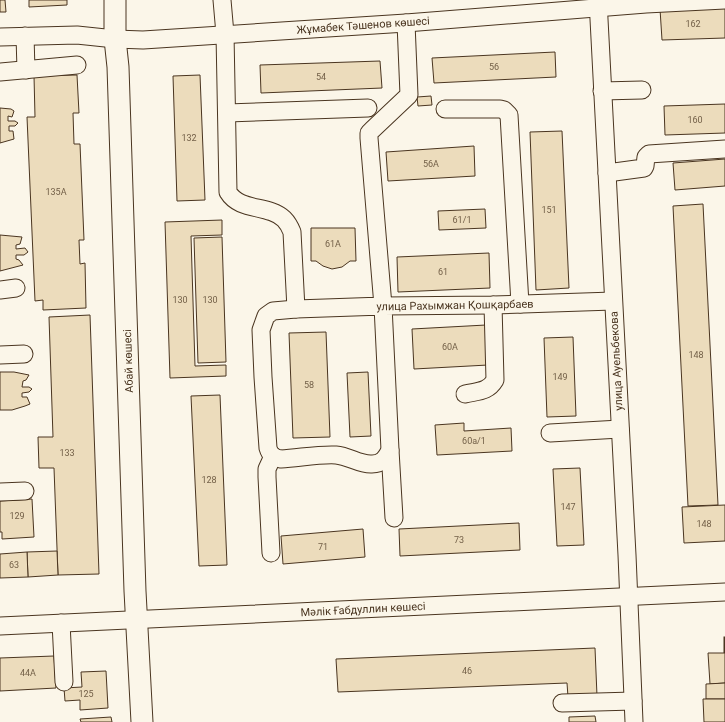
<svg xmlns="http://www.w3.org/2000/svg" width="725" height="722" font-family="Roboto,sans-serif">
	<style>
		.building { fill: #ecdcbc; stroke: #4a3520 }
		.lines { fill: none; stroke-linecap: round; stroke-linejoin: round }
		.minor-casing { stroke: #4a3520; stroke-width: 19 }
		.major-casing { stroke: #4a3520; stroke-width: 23 }
		.minor { stroke: #fbf6e9; stroke-width: 17 }
		.major { stroke: #fbf6e9; stroke-width: 21 }
		.labels { text-anchor: middle; stroke-width: 3; stroke-linejoin: round; paint-order: stroke }
		.number-label { font-size: 9px; fill: #725f47 }
		.street-label { font-size: 11px; fill: #4a3520; stroke: #fbf6e9 }
	</style>
	<rect width="100%" height="100%" fill="#fbf6e9"/>
	<g class="building">
		<polygon points="0,0 5,0 6,12 0,12"/>
		<polygon points="29,0 67,0 67,5 29,7"/>
		<polygon points="725,7 725,38 662,40 660,9"/>
		<polygon points="555,52 556,77 434,83 432,58"/>
		<polygon points="380,61 382,88 261,93 260,65"/>
		<polygon points="77,75 79,113 73,113 74,144 80,144 84,240 79,240 80,264 85,263 86,308 43,310 43,300 35,301 27,117 35,117 34,76"/>
		<polygon points="200,75 205,200 177,201 173,76"/>
		<polygon points="431,96 432,105 418,106 417,97"/>
		<polygon points="725,104 725,133 665,135 664,106"/>
		<polygon points="0,108 11,109 14,111 12,117 8,116 8,121 15,121 18,123 15,126 9,126 9,131 13,131 14,139 0,143"/>
		<polygon points="562,131 569,288 536,290 530,132"/>
		<polygon points="474,146 475,176 388,181 386,152"/>
		<polygon points="725,159 725,186 675,190 673,163"/>
		<polygon points="703,204 718,505 688,506 673,206"/>
		<polygon points="485,209 486,228 439,230 438,211"/>
		<polygon points="222,220 222,235 191,236 195,366 226,365 226,376 170,378 165,222"/>
		<polygon points="311,228 355,228 356,261 350,261 342,267 332,269 323,266 316,261 311,261"/>
		<polygon points="0,235 22,237 20,244 16,245 16,249 25,248 28,252 24,255 16,255 16,259 19,260 23,265 0,271"/>
		<polygon points="222,237 226,362 198,363 194,238"/>
		<polygon points="489,253 490,288 398,292 397,257"/>
		<polygon points="90,315 99,574 58,575 54,468 39,468 38,437 53,437 49,317"/>
		<polygon points="486,325 488,365 414,369 412,329"/>
		<polygon points="326,332 330,437 293,438 289,333"/>
		<polygon points="573,337 576,416 547,417 544,338"/>
		<polygon points="0,372 14,372 29,375 26,380 23,381 22,387 29,387 32,389 29,392 22,393 22,397 27,397 30,404 25,406 12,410 0,410"/>
		<polygon points="368,372 371,436 350,437 347,373"/>
		<polygon points="220,395 227,565 199,566 191,396"/>
		<polygon points="464,423 464,431 511,428 512,451 437,455 435,425"/>
		<polygon points="580,468 584,545 557,546 553,469"/>
		<polygon points="32,499 34,537 2,539 2,532 0,532 0,501"/>
		<polygon points="725,505 725,541 684,543 682,507"/>
		<polygon points="519,523 520,550 400,556 399,529"/>
		<polygon points="363,529 365,557 283,564 281,536"/>
		<polygon points="57,551 58,575 28,577 27,552"/>
		<polygon points="27,552 28,577 0,578 0,554"/>
		<rect x="724" y="637" width="1" height="16"/>
		<polygon points="595,648 597,696 568,697 567,683 338,692 336,659"/>
		<polygon points="708,653 725,653 725,683 710,684"/>
		<polygon points="54,656 56,688 0,691 0,658"/>
		<polygon points="106,671 108,708 80,710 80,700 65,701 64,688 82,687 81,672"/>
		<polygon points="725,683 725,699 706,699 706,684"/>
		<polygon points="703,699 725,699 725,722 704,722"/>
		<polygon points="595,716 596,722 569,722 569,717"/>
		<polygon points="111,717 112,722 81,722 80,719"/>
	</g>
	<g class="lines">
		<defs>
			<g id="minor">
				<path d="M222 0 225 34 228 192C240 212 268 204 284 219 288 223 290 227 292 232L296 309"/>
				<polyline points="598,0 627,555 634,722"/>
				<path d="M406 23 409 95 372 130 369 133V138L383 306 390 450C386 458 382 464 372 464 360 465 349 456 336 455 319 454 299 458 281 459 274 458 270 455 268 448L263 377 261 330 266 316 273 311 296 309 383 306 493 305 613 301"/>
				<polyline points="25,36 26,70"/>
				<polyline points="0,37 77,35 115,39 143,40 406,23 646,4 725,0"/>
				<polyline points="0,72 77,65"/>
				<polyline points="602,91 642,90"/>
				<polyline points="445,109 500,109 504,110 509,115 520,304"/>
				<polyline points="227,113 368,108"/>
				<polyline points="607,173 644,168 645,166 646,157 649,154 725,149"/>
				<polyline points="0,290 16,288"/>
				<polyline points="0,355 24,354"/>
				<path d="M465 394C478 391 488 392 495 380L493 305"/>
				<polyline points="550,433 620,429"/>
				<polyline points="390,450 394,518"/>
				<polyline points="0,492 25,491"/>
				<polyline points="271,553 267,477 267,469 273,456"/>
				<polyline points="61,623 64,682"/>
				<polyline points="0,626 725,592"/>
				<polyline points="562,703 633,701"/>
			</g>
			<polyline id="major" points="115,0 115,39 118,67 135,591 142,722"/>
		</defs>
		<use href="#minor" class="minor-casing"/>
		<use href="#major" class="major-casing"/>
		<use href="#minor" class="minor"/>
		<use href="#major" class="major"/>
	</g>
	<g class="labels">
		<g class="number-label">
			<text x="693" y="27">162</text>
			<text x="494" y="70">56</text>
			<text x="321" y="80">54</text>
			<text x="695" y="123">160</text>
			<text x="189" y="141">132</text>
			<text x="431" y="167">56А</text>
			<text x="56" y="195">135А</text>
			<text x="549" y="213">151</text>
			<text x="462" y="223">61/1</text>
			<text x="333" y="247">61А</text>
			<text x="443" y="275">61</text>
			<text x="180" y="303">130</text>
			<text x="210" y="303">130</text>
			<text x="450" y="350">60А</text>
			<text x="696" y="358">148</text>
			<text x="560" y="380">149</text>
			<text x="309" y="388">58</text>
			<text x="474" y="444">60а/1</text>
			<text x="67" y="456">133</text>
			<text x="209" y="483">128</text>
			<text x="568" y="510">147</text>
			<text x="17" y="519">129</text>
			<text x="704" y="527">148</text>
			<text x="459" y="543">73</text>
			<text x="323" y="550">71</text>
			<text x="14" y="568">63</text>
			<text x="467" y="674">46</text>
			<text x="28" y="676">44А</text>
			<text x="86" y="697">125</text>
		</g>
		<g class="street-label">
			<text transform="translate(363 25) rotate(-4)" y="4">Жұмабек Тәшенов көшесі</text>
			<text transform="translate(455 305) rotate(-1)" y="4">улица Рахымжан Қошқарбаев</text>
			<text transform="translate(128 361) rotate(-92)" y="4">Абай көшесі</text>
			<text transform="translate(616 361) rotate(-93)" y="4">улица Ауельбекова</text>
			<text transform="translate(363 609) rotate(-3)" y="4">Мәлік Ғабдуллин көшесі</text>
		</g>
	</g>
</svg>
